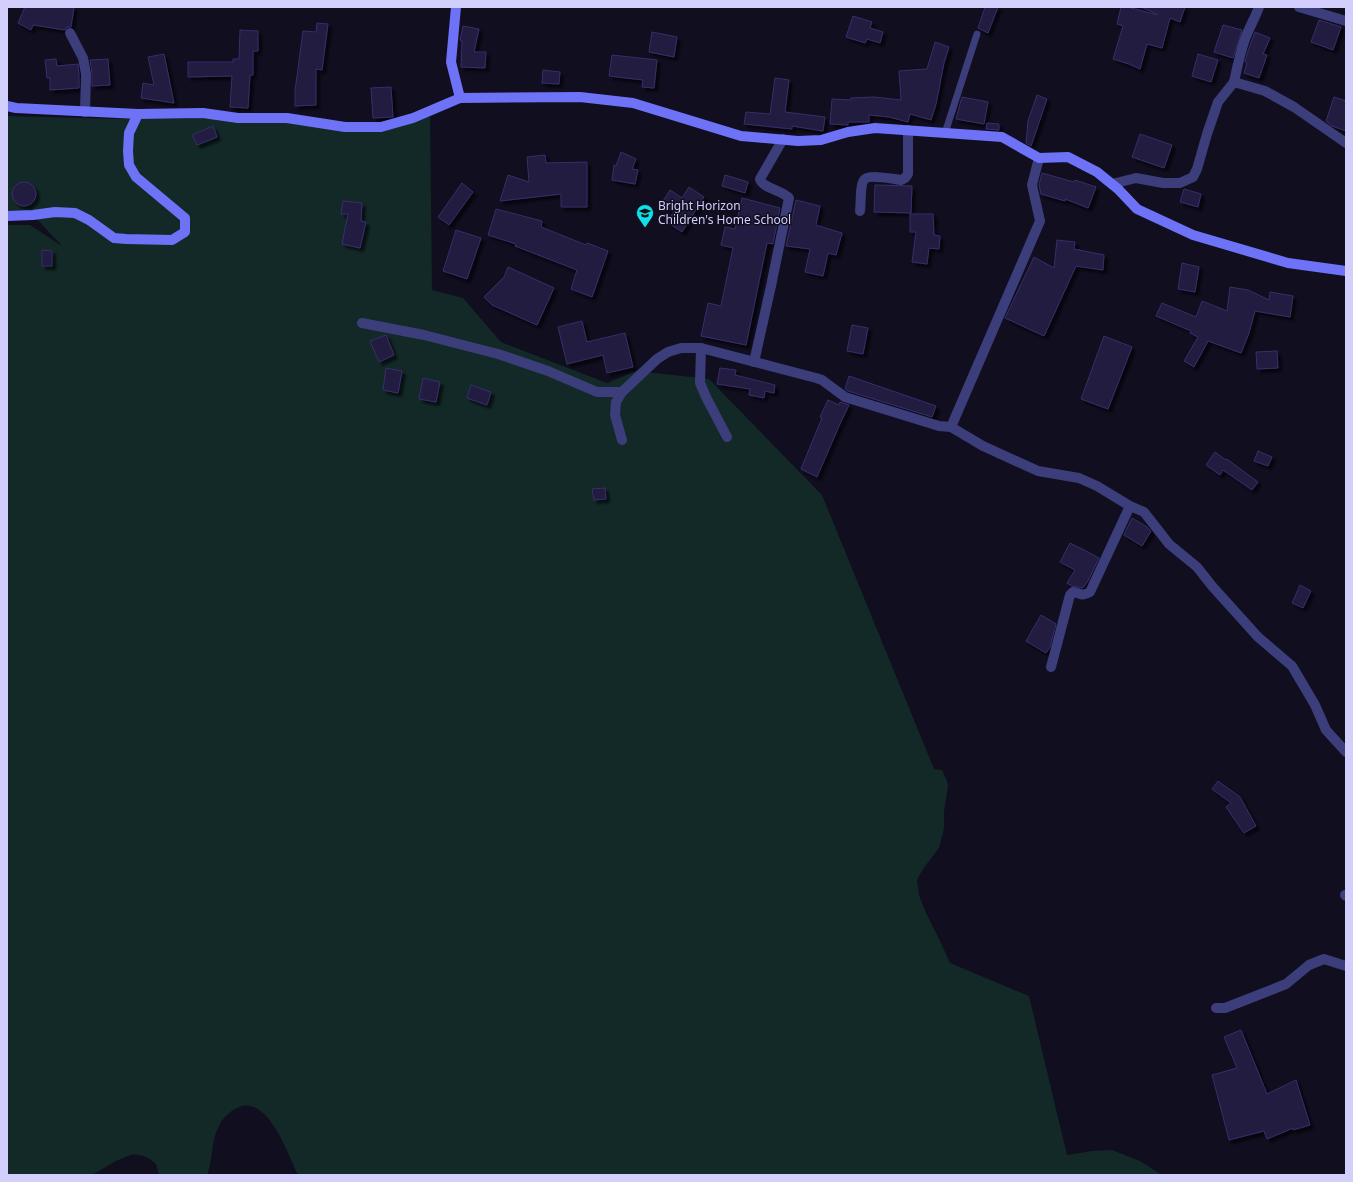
<svg xmlns="http://www.w3.org/2000/svg" width="1353" height="1182" font-family="'Noto Sans',sans-serif">
	<style>
		.green { fill: #122927 }
		.building { fill: #201b3f; stroke: #372f6a; filter: url(#shadow) }
		.lines { fill: none; stroke-linecap: round; stroke-linejoin: round }
		.lane { stroke: #3c3d7b; stroke-width: 7 }
		.street { stroke: #3c3d7b; stroke-width: 10 }
		.secondary { stroke: #6d72f6; stroke-width: 10 }
		.labels { text-anchor: middle; stroke-width: 3; stroke-linejoin: round; paint-order: stroke }
		.poi-label { font-size: 12px; fill: #d2cffc; stroke: #100e1f; text-anchor: start }
	</style>
	<defs>
		<filter id="shadow"><feDropShadow dx="3.5" dy="3.5" stdDeviation="1" flood-color="#0009"/></filter>
	</defs>
	<rect width="100%" height="100%" fill="#100e1f"/>
	<path class="green" d="M430 112 432 290 463 298 501 342 607 383 636 371 709 379 822 495 934 769 942 770 947 781 948 786 944 812V828L939 848 923 869 917 880 919 895 926 913 941 943 950 963 1029 996 1067 1155 1092 1151 1112 1150 1140 1161 1162 1175H298C289 1157 268 1095 239 1107 230 1111 222 1118 218 1128 211 1142 213 1160 207 1175H159L156 1164 150 1159 144 1156 133 1154 116 1161 92 1175H7V225H30L62 246 33 215 7 211V116L121 119 287 118 381 127Z"/>
	<g class="building">
		<polygon points="25,7 74,7 71,27 67,27 65,30 33,25 31,30 18,23"/>
		<polygon points="985,7 998,7 988,33 978,28"/>
		<polygon points="1121,7 1128,7 1157,15 1157,14 1143,8 1143,7 1185,7 1180,22 1170,18 1162,48 1147,44 1140,69 1129,64 1113,59 1123,26 1117,24"/>
		<polygon points="853,16 872,22 870,28 883,32 880,43 867,39 865,43 846,37"/>
		<polygon points="1319,20 1341,27 1333,50 1311,42"/>
		<polygon points="317,23 328,24 322,70 316,69 316,105 295,106 295,91 303,31 316,32"/>
		<polygon points="1223,25 1242,30 1233,58 1214,52"/>
		<polygon points="463,26 479,29 474,52 486,52 485,68 461,67 462,41 460,40"/>
		<polygon points="240,30 258,31 258,51 253,51 253,75 250,75 248,108 230,107 232,76 188,77 188,62 233,62 233,59 239,59"/>
		<polygon points="652,32 677,37 674,57 649,52"/>
		<polygon points="1255,32 1270,38 1263,54 1267,55 1259,78 1244,73 1247,63 1245,62 1248,51"/>
		<polygon points="935,42 949,47 944,63 936,104 931,120 910,114 908,122 889,117 869,115 869,122 848,122 848,125 830,124 832,99 851,100 851,98 874,97 901,100 899,71 927,69"/>
		<polygon points="164,54 174,103 141,98 143,83 154,85 148,57"/>
		<polygon points="1198,54 1218,60 1211,82 1192,76"/>
		<polygon points="612,55 657,60 654,88 642,87 643,80 609,76"/>
		<polygon points="56,59 57,66 78,64 79,75 79,88 50,90 50,78 47,78 45,60"/>
		<polygon points="108,59 110,85 92,86 92,73 90,60"/>
		<polygon points="543,70 560,72 559,84 542,83"/>
		<polygon points="775,78 789,80 785,112 825,117 823,131 792,126 792,129 744,124 746,112 770,114"/>
		<polygon points="391,87 393,117 373,118 371,88"/>
		<polygon points="1037,95 1047,99 1031,146 1026,143 1028,121"/>
		<polygon points="962,97 988,102 984,124 956,119"/>
		<polygon points="1334,97 1346,101 1346,131 1332,126 1326,121"/>
		<polygon points="987,123 999,124 999,130 986,129"/>
		<polygon points="213,126 217,137 197,145 192,135"/>
		<polygon points="1140,134 1172,145 1164,168 1132,157"/>
		<polygon points="621,152 636,159 632,169 638,170 635,184 612,180 614,165 616,166"/>
		<polygon points="545,155 546,163 587,162 587,207 561,207 561,194 500,201 508,175 529,182 527,157"/>
		<polygon points="1042,173 1074,182 1075,180 1096,187 1088,208 1065,199 1065,201 1041,194 1039,185"/>
		<polygon points="725,175 748,182 745,193 722,186"/>
		<circle cx="24" cy="194" r="12"/>
		<polygon points="462,183 473,192 449,225 438,217"/>
		<polygon points="875,185 912,186 911,213 874,212"/>
		<polygon points="689,187 704,197 682,232 667,222 674,212 661,204 670,190 682,198"/>
		<polygon points="1184,189 1201,194 1198,207 1180,202"/>
		<polygon points="742,198 780,208 773,244 767,243 746,345 701,336 708,303 721,306 733,248 721,245 725,227 735,229"/>
		<polygon points="796,200 820,206 816,225 842,233 836,255 828,253 823,276 805,272 810,249 786,246"/>
		<polygon points="343,201 362,203 361,221 366,222 360,248 342,244 348,214 341,214"/>
		<polygon points="496,209 542,221 541,227 586,245 587,243 608,251 592,297 571,289 577,270 515,246 516,244 488,235"/>
		<polygon points="910,214 933,214 934,235 940,236 939,249 929,248 927,264 912,262 916,232 910,232"/>
		<polygon points="456,230 481,238 467,279 443,271"/>
		<polygon points="1057,240 1075,242 1074,249 1104,255 1103,270 1076,266 1044,336 1005,318 1034,257 1054,268"/>
		<polygon points="42,250 52,251 52,266 42,266"/>
		<polygon points="1182,263 1199,267 1195,292 1178,289"/>
		<polygon points="508,267 554,288 537,325 492,305 484,297 504,277"/>
		<polygon points="1230,287 1248,290 1269,300 1270,292 1293,296 1290,317 1255,311 1249,333 1241,353 1208,341 1194,367 1184,361 1198,337 1190,333 1191,331 1156,316 1162,303 1196,317 1202,301 1227,311"/>
		<polygon points="582,321 587,342 625,333 633,367 607,373 603,355 567,364 558,327"/>
		<polygon points="852,325 868,328 863,354 847,351"/>
		<polygon points="386,335 394,355 379,362 370,341"/>
		<polygon points="1104,336 1132,347 1108,409 1081,399"/>
		<polygon points="1277,351 1278,368 1257,369 1256,352"/>
		<polygon points="386,368 402,371 398,393 383,390"/>
		<polygon points="720,368 736,370 735,375 775,385 774,393 765,391 764,398 749,395 750,389 717,384"/>
		<polygon points="849,376 936,406 932,417 848,391 845,389"/>
		<polygon points="423,378 440,382 436,402 419,399"/>
		<polygon points="471,385 491,392 487,405 467,398"/>
		<polygon points="828,400 839,405 840,402 849,405 839,426 817,477 801,469 822,418 820,417"/>
		<polygon points="1258,451 1272,457 1268,466 1254,461"/>
		<polygon points="1215,452 1226,460 1227,459 1258,482 1252,490 1223,470 1220,475 1206,465"/>
		<polygon points="605,488 606,499 594,500 592,489"/>
		<polygon points="1132,518 1147,527 1151,531 1142,546 1124,535"/>
		<polygon points="1070,543 1084,550 1099,558 1088,581 1083,588 1072,586 1067,583 1075,570 1060,562"/>
		<polygon points="1300,585 1311,591 1303,608 1292,603"/>
		<polygon points="1041,615 1056,624 1050,647 1046,653 1026,641"/>
		<polygon points="1218,781 1240,797 1256,826 1244,833 1226,807 1231,803 1212,789"/>
		<polygon points="1241,1030 1267,1094 1296,1080 1310,1125 1293,1130 1293,1128 1267,1139 1264,1131 1229,1140 1212,1075 1237,1068 1224,1037"/>
	</g>
	<g class="lines">
		<polyline class="lane" points="945,133 977,34"/>
		<g class="street">
			<path d="M1259 7C1255 18 1249 28 1245 39 1240 53 1237 68 1234 82L1265 91 1294 107 1346 143"/>
			<polyline points="1299,7 1346,21"/>
			<polyline points="70,33 83,58 86,74 85,112"/>
			<polyline points="1112,184 1136,178 1163,183 1180,183 1193,177 1197,169 1207,134 1218,102 1234,82"/>
			<path d="M860 211C861 205 860 184 864 180 868 174 893 179 901 180L905 178 908 174V130"/>
			<polyline points="362,323 424,335 498,354 548,371 597,392 622,392"/>
			<polyline points="701,348 700,383 706,397 727,437"/>
			<path d="M754 362 771 286 789 198C782 190 762 188 760 179L783 139"/>
			<polyline points="951,427 983,446 1038,471 1079,478 1097,486 1130,506 1144,512 1169,544 1197,567 1212,586 1258,637 1292,666 1315,705 1326,730 1346,752"/>
			<polyline points="622,440 615,415 616,402 622,392 657,359 668,352 681,348 701,348 816,378 822,380 845,397 939,426 951,427 1040,221 1032,185 1039,158"/>
			<path d="M1051 667 1070 595 1073 592C1081 593 1081 597 1090 592L1130 506"/>
			<polyline points="1345,895 1346,896"/>
			<polyline points="1216,1008 1225,1008 1286,984 1309,965 1324,959 1346,966"/>
		</g>
		<g class="secondary">
			<polyline points="456,7 451,62 460,98"/>
			<polyline points="7,106 16,108 138,114"/>
			<polyline points="7,216 33,215 55,212 75,213 89,220 114,238 126,239 172,240 185,232 185,218 136,177 129,165 128,151 129,133 138,114 203,113 238,118 287,118 345,127 381,127 413,118 460,98 580,97 633,103 741,136 798,141 821,140 848,132 875,128 1002,137 1039,158 1068,157 1097,172 1118,189 1137,209 1193,235 1288,263 1346,271"/>
		</g>
	</g>
	<defs>
		<symbol id="school-pin" viewBox="-11 -11 22 30"><path d="M0 17L-7.5 6A9.5 9.5 0 1 1 7.5 6Z" fill="#0fe0e9" stroke="#100e1f"/><path d="M0-5L7-2L0 1L-7-2ZM-4 1L0 2.5L4 1V4Q0 6-4 4Z" fill="#111"/></symbol>
	</defs>
	<g fill-rule="evenodd">
		<use href="#school-pin" x="635" y="203" width="20" height="27"/>
	</g>
	<g class="labels">
		<g class="poi-label">
			<text x="658" y="210">Bright Horizon<tspan x="658" dy="14">Children's Home School</tspan></text>
		</g>
	</g>
	<rect width="1353" height="1182" fill="none" stroke="#d2cffc" stroke-width="16"/>
</svg>
